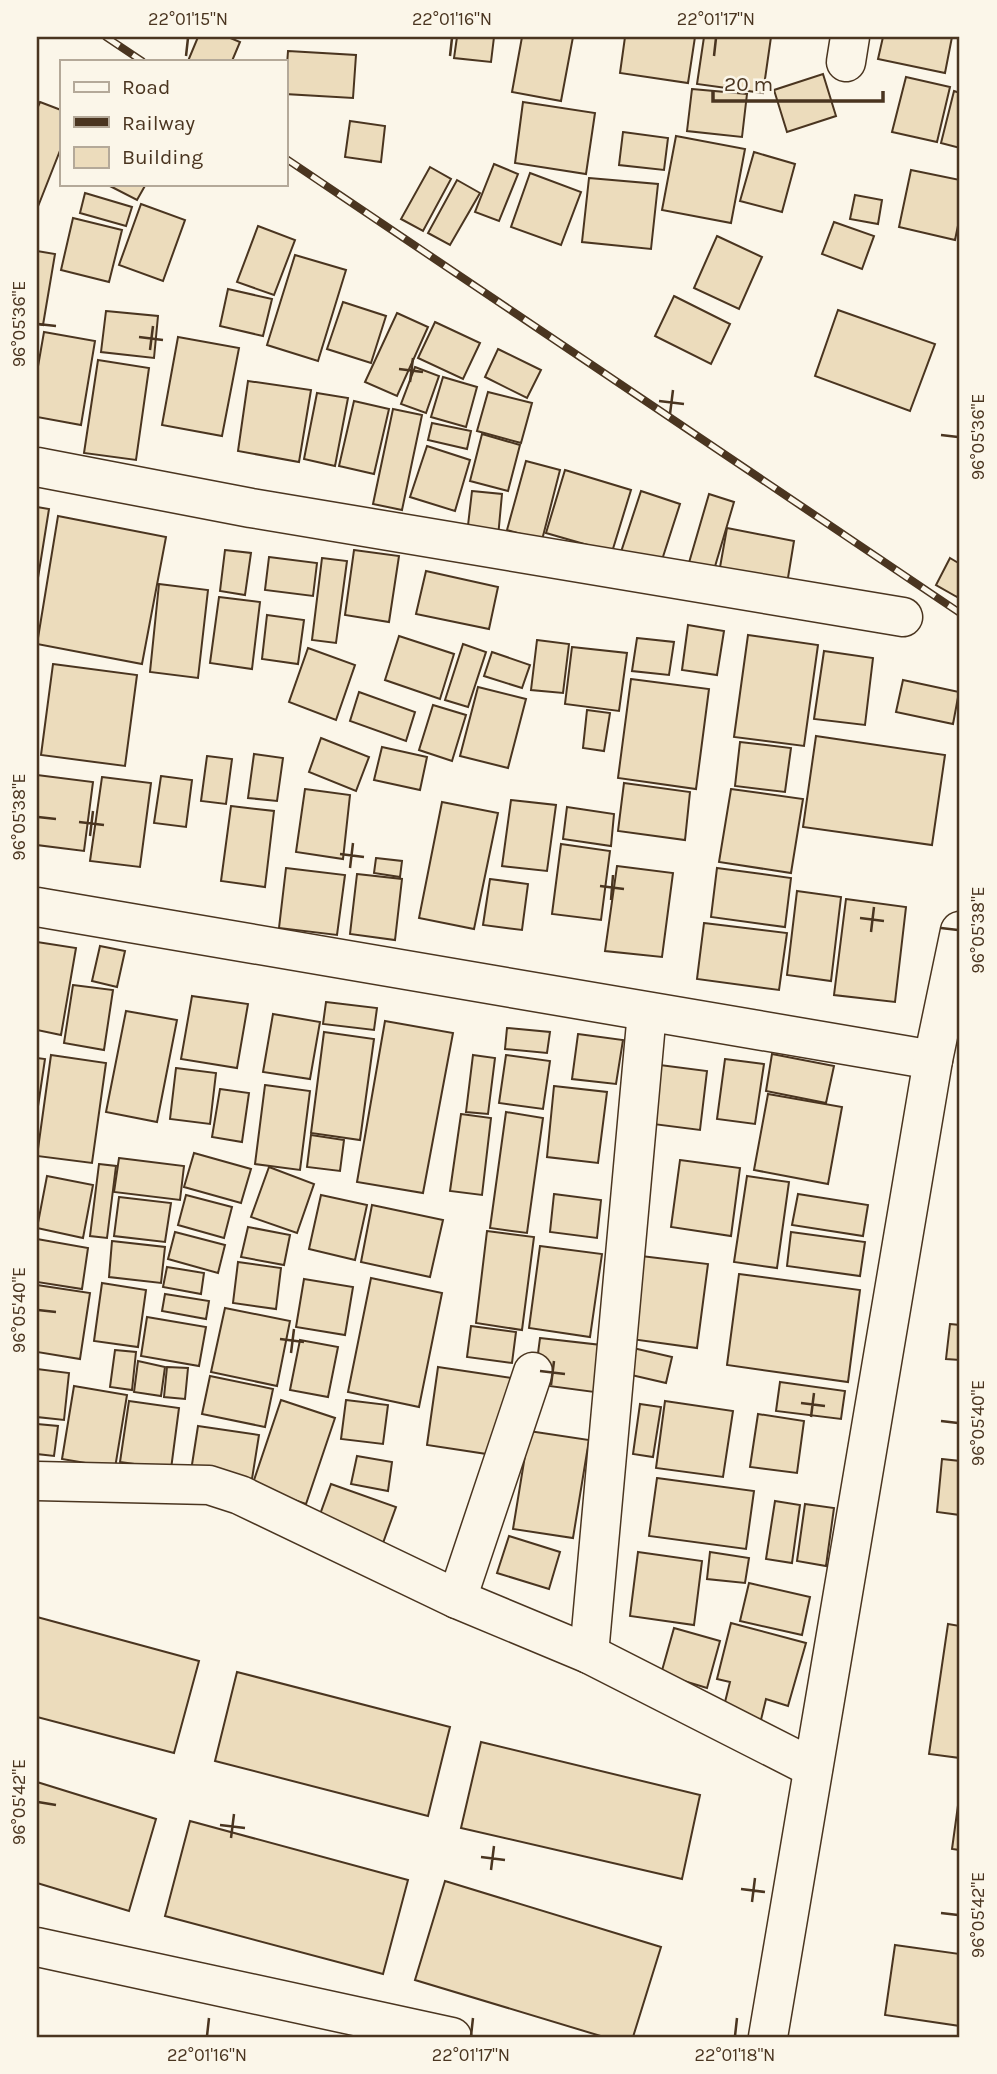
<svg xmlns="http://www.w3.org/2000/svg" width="997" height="2074" font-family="Karla,sans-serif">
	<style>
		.building { fill: #ecdcbc; stroke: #4a3520; stroke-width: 2 }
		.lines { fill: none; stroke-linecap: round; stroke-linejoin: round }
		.minor-casing { stroke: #4a3520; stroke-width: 41 }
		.minor { stroke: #fbf6e9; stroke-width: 38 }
		.rail-casing { stroke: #4a3520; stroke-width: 8 }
		.rail { stroke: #fbf6e9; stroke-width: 5; stroke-dasharray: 16; stroke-linecap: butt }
		.ticks { fill: none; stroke: #4a3520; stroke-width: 2.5 }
		.neatline { fill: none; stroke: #4a3520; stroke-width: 2.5 }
		.ticks-label { font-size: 18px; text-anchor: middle; fill: #4a3520 }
	</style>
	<rect width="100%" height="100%" fill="#fbf6e9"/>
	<g class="building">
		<polygon points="198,37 228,37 240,42 232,61 188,61"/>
		<polygon points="457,37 494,37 491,62 454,58"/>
		<polygon points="522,37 573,37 561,101 512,92"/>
		<polygon points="625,37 695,37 688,83 620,73"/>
		<polygon points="704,37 771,37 763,93 697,84"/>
		<polygon points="883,37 952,37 945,73 878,59"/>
		<polygon points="288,51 356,55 353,98 285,94"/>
		<polygon points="823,74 836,116 787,132 774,90"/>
		<polygon points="906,77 950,87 937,142 892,132"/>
		<polygon points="692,89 747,94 742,137 687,131"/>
		<polygon points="954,91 960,93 960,148 941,143"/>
		<polygon points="40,102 61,110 61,148 37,209 37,109"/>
		<polygon points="523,102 595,113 586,174 515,163"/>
		<polygon points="350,121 385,126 381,162 345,157"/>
		<polygon points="623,132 668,138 664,170 619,165"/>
		<polygon points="676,136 745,149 731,223 662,210"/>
		<polygon points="754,152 795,164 782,212 740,201"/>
		<polygon points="494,164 518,174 499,221 475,212"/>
		<polygon points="430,167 451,179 423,231 401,219"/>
		<polygon points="911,170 960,180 960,216 955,240 899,227"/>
		<polygon points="530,173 581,192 561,245 511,227"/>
		<polygon points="589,178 658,184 651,249 582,242"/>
		<polygon points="457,180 480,193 450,245 428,233"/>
		<polygon points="106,184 146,184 137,200"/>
		<polygon points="85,193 132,207 126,226 80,213"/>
		<polygon points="855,195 882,200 878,224 850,219"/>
		<polygon points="141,204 185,220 163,281 119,265"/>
		<polygon points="73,218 122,230 109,282 61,270"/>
		<polygon points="834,222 874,236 862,269 822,254"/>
		<polygon points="258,226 295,240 274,295 237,282"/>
		<polygon points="717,236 762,257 739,309 694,288"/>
		<polygon points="37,251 55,254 43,325 37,324"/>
		<polygon points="295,255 346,270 318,361 267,345"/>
		<polygon points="228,289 272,299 263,336 220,326"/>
		<polygon points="674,296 730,324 711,364 655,336"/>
		<polygon points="343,302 386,316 371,363 327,349"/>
		<polygon points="838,310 935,344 910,411 815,376"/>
		<polygon points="106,311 158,316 154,358 101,352"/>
		<polygon points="397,313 428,327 397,396 365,382"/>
		<polygon points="435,322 480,343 463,379 418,358"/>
		<polygon points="44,332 95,341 81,425 37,417 37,372"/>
		<polygon points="178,337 239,348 222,436 162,425"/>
		<polygon points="498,349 541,370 527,398 485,377"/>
		<polygon points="98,360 149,368 136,460 84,453"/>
		<polygon points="415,367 439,376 426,413 401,404"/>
		<polygon points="443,377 477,387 466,427 431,417"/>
		<polygon points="248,381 311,390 299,462 238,451"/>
		<polygon points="488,392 532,403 521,443 477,431"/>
		<polygon points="317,393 348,398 335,466 304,459"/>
		<polygon points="354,401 389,409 374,474 339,466"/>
		<polygon points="393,409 422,415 402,510 373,504"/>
		<polygon points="432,423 471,431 467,449 428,440"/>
		<polygon points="482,434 520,445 508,491 470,481"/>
		<polygon points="427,446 470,460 455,511 410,497"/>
		<polygon points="526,461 560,470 542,540 507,530"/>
		<polygon points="565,470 631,490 612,552 546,533"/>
		<polygon points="472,491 502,494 498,537 467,534"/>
		<polygon points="641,491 680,504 660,566 621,552"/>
		<polygon points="709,494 734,502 711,580 686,573"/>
		<polygon points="37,507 49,509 37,584"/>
		<polygon points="58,516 166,537 142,664 37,644"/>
		<polygon points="727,528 794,541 785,596 717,584"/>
		<polygon points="225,550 251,553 245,595 220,591"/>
		<polygon points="354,550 399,556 389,622 345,615"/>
		<polygon points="269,557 317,563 313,596 265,590"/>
		<polygon points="322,558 347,561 336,643 312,640"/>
		<polygon points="950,558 960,564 960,592 957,597 936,585"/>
		<polygon points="426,571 498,587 489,629 416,614"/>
		<polygon points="159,584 208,590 198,678 150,672"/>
		<polygon points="219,597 260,602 252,669 210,663"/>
		<polygon points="267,615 304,620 298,664 262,659"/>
		<polygon points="688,625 724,631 717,675 682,670"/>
		<polygon points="748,635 818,645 804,746 734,737"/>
		<polygon points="399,636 454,654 440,699 385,680"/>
		<polygon points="637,638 674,642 669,675 632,671"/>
		<polygon points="537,640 569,644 563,693 531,690"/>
		<polygon points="463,644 486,652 468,707 445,700"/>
		<polygon points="572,647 627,653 619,711 565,704"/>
		<polygon points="308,648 355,665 336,720 289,702"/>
		<polygon points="824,651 873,658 865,725 814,719"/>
		<polygon points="492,652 530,665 522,688 484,676"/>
		<polygon points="53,664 137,675 125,766 41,755"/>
		<polygon points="631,679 709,689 696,789 618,778"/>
		<polygon points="903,680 959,692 953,724 896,712"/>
		<polygon points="478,687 526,699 508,768 460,756"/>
		<polygon points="359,692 415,712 406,741 350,721"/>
		<polygon points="433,705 466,715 452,761 419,750"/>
		<polygon points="587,710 610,713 604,751 583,748"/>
		<polygon points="816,736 945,755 932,845 803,827"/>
		<polygon points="321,738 369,757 356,791 309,772"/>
		<polygon points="740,742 791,748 785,792 735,786"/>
		<polygon points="382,747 427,757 420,790 374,780"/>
		<polygon points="254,754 283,758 277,801 248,798"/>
		<polygon points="207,756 232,759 226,804 201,801"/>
		<polygon points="37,775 93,782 84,851 37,845"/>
		<polygon points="161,776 192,780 186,827 154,823"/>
		<polygon points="102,777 151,783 140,867 90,861"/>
		<polygon points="624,783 690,792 685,840 618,831"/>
		<polygon points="305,789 350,795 343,859 296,852"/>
		<polygon points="731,789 803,799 791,873 719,862"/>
		<polygon points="511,800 556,805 547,871 502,866"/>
		<polygon points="442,802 498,813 474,929 419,918"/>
		<polygon points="231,806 274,811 265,887 221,881"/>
		<polygon points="567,807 614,814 611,846 563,839"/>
		<polygon points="561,844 610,851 601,920 552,914"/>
		<polygon points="376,858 402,861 400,877 374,873"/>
		<polygon points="617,866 673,873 662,957 605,951"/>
		<polygon points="286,868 345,875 337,935 279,928"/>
		<polygon points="717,868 791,878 785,927 711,917"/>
		<polygon points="357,874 402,879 395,940 350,934"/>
		<polygon points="490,879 528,884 522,930 483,925"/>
		<polygon points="797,891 841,897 831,981 787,975"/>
		<polygon points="846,899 906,907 895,1002 834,995"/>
		<polygon points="704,923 787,933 779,990 697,979"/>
		<polygon points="37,942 76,948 61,1035 37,1030"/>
		<polygon points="100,946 125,951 117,987 92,981"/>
		<polygon points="73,985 113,990 104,1050 64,1043"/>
		<polygon points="192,996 248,1004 237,1068 181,1059"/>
		<polygon points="326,1002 377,1008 374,1030 323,1024"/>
		<polygon points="126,1011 177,1020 157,1122 106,1112"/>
		<polygon points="273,1014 320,1022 310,1079 263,1072"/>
		<polygon points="385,1021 453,1033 423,1193 357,1182"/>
		<polygon points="507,1028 550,1032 547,1053 505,1049"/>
		<polygon points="324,1032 374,1039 360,1140 311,1133"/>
		<polygon points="578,1034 623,1040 616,1084 572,1079"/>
		<polygon points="772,1054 834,1066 826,1103 766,1091"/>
		<polygon points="51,1055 106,1063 92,1163 37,1156"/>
		<polygon points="473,1055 495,1058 488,1114 466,1112"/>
		<polygon points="506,1055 550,1061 543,1109 499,1103"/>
		<polygon points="37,1058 45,1059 37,1113"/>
		<polygon points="725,1059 764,1064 755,1124 717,1119"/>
		<polygon points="652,1064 707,1071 700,1130 645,1123"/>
		<polygon points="176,1068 216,1073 210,1124 170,1119"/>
		<polygon points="265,1085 310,1091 300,1170 255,1164"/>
		<polygon points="554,1086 607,1092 598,1163 547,1157"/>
		<polygon points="220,1089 249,1093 242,1142 212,1137"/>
		<polygon points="768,1094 842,1107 828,1184 754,1170"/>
		<polygon points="506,1112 543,1118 527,1233 490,1228"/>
		<polygon points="461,1114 491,1118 482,1195 450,1191"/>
		<polygon points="311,1135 344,1140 340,1171 307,1167"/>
		<polygon points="194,1153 251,1169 241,1203 184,1187"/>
		<polygon points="119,1158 184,1166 180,1200 114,1192"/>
		<polygon points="680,1160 740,1168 731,1236 671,1227"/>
		<polygon points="99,1164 116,1166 107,1238 90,1236"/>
		<polygon points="269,1167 314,1184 297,1233 251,1217"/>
		<polygon points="47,1176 93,1185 83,1238 37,1228"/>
		<polygon points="747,1176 789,1182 777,1268 734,1262"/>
		<polygon points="554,1194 601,1200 597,1238 550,1232"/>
		<polygon points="798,1194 868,1205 863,1236 792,1225"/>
		<polygon points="186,1195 232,1207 224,1238 178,1225"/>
		<polygon points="321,1195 367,1205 355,1260 309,1249"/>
		<polygon points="119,1197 171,1203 165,1242 114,1236"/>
		<polygon points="372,1205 443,1220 430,1277 361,1262"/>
		<polygon points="248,1227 290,1235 284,1265 241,1257"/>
		<polygon points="487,1231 534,1237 522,1330 476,1323"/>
		<polygon points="175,1232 225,1245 218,1273 168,1259"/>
		<polygon points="791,1232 865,1242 860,1276 787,1266"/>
		<polygon points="37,1239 88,1248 82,1289 37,1282"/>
		<polygon points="112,1241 165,1247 161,1283 109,1277"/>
		<polygon points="540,1246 602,1254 590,1337 529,1328"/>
		<polygon points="641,1256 708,1264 697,1348 631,1339"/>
		<polygon points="238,1262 281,1268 276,1309 233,1303"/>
		<polygon points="167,1267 204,1273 201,1294 163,1287"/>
		<polygon points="739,1274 860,1290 848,1382 727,1365"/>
		<polygon points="371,1278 442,1293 419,1407 348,1392"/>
		<polygon points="304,1279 353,1287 345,1335 296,1327"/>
		<polygon points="102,1283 146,1290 138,1347 94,1341"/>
		<polygon points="37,1285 90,1293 80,1359 37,1352"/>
		<polygon points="165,1294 209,1301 206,1319 162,1311"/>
		<polygon points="225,1308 290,1321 277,1386 211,1372"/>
		<polygon points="147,1317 206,1327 199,1366 141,1356"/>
		<polygon points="950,1324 960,1325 960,1360 946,1359"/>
		<polygon points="471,1326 516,1332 512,1363 467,1357"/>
		<polygon points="540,1338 601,1345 594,1392 534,1384"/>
		<polygon points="300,1340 338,1347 328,1397 290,1390"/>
		<polygon points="633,1348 672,1357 666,1383 627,1374"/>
		<polygon points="115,1350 136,1352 132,1390 110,1387"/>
		<polygon points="138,1361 165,1367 161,1396 134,1392"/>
		<polygon points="167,1367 188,1368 185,1399 164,1397"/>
		<polygon points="438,1367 512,1378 500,1456 427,1445"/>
		<polygon points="37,1369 69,1373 64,1420 37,1417"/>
		<polygon points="210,1376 273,1389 265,1427 202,1414"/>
		<polygon points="780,1382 845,1391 841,1419 776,1411"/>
		<polygon points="74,1386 127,1395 115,1468 62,1459"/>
		<polygon points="281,1400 335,1418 306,1504 252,1486"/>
		<polygon points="346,1400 388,1405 383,1444 341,1439"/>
		<polygon points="129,1401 179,1408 171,1469 120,1462"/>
		<polygon points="665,1401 733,1411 723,1477 656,1468"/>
		<polygon points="640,1404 661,1407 653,1457 633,1454"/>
		<polygon points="758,1414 804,1421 797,1473 750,1467"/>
		<polygon points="37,1424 58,1426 54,1456 37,1454"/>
		<polygon points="198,1426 259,1435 252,1479 191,1471"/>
		<polygon points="529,1431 589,1440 573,1538 513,1529"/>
		<polygon points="357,1456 392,1462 388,1491 351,1484"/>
		<polygon points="942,1459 960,1461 960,1515 937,1512"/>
		<polygon points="657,1478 754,1491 746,1549 649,1536"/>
		<polygon points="331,1484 396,1507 383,1543 318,1520"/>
		<polygon points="775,1501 800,1505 792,1563 766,1559"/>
		<polygon points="805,1504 834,1508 826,1566 797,1561"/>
		<polygon points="509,1536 560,1552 549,1589 497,1573"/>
		<polygon points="638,1552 702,1561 694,1625 630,1616"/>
		<polygon points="710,1552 749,1558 745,1583 707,1579"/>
		<polygon points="749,1583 810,1597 802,1635 740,1621"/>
		<polygon points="37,1617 199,1661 174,1753 37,1717"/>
		<polygon points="731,1623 806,1643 788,1706 766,1699 760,1724 722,1714 730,1682 717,1679"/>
		<polygon points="948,1624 960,1626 960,1758 929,1754"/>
		<polygon points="674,1628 720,1641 707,1688 661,1674"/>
		<polygon points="237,1672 450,1727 428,1816 215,1761"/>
		<polygon points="481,1742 700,1795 682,1879 461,1828"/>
		<polygon points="37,1782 156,1819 129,1911 37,1883"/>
		<polygon points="960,1791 960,1850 952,1849"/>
		<polygon points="190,1821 408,1880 383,1974 165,1916"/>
		<polygon points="445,1881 661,1947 633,2037 604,2037 415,1980"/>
		<polygon points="895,1945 960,1954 960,2026 885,2015"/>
	</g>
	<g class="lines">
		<defs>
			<g id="minor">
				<polyline points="846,62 850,37"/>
				<polyline points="37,467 251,508 903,617"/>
				<polyline points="37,907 933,1060"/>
				<polyline points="37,1481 209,1485 240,1495 457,1599 589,1654 813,1768"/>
				<polyline points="457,1599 533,1372"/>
				<polyline points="589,1654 647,1012"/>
				<polyline points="37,1947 452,2037"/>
				<polyline points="768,2037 933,1060 960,931"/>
			</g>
		</defs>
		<use href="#minor" class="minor-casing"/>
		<use href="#minor" class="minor"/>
		<defs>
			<g id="rail">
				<polyline points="106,37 142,61"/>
				<polyline points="285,158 960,613"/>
			</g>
		</defs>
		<use href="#rail" class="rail-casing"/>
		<use href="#rail" class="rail"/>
	</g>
	<path class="ticks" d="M186 56 188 38M450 56 452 38M714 56 716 38M38 324 56 326M139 337 163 340M150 350 153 326M399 369 423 372M410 382 413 358M659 401 684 404M670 414 673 390M941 435 958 437M38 817 56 819M79 822 104 825M90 836 93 811M340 854 364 857M350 868 353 843M600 886 624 889M611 900 613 875M860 918 884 921M941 928 958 930M871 932 874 907M38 1310 56 1312M280 1339 304 1342M291 1353 294 1329M540 1371 565 1374M551 1385 554 1361M801 1403 825 1406M811 1417 814 1393M941 1421 958 1423M38 1802 56 1805M220 1825 245 1828M231 1838 234 1814M481 1857 505 1860M491 1870 494 1846M741 1889 765 1892M752 1902 755 1878M941 1913 958 1915M207 2036 209 2018M471 2036 473 2018M735 2036 737 2018"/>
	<rect width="997" height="2074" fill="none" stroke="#fbf6e9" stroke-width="77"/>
	<rect x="60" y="60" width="228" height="126" fill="#fbf6e9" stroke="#b4a999" stroke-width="2"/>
	<rect x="74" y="82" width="35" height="10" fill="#fbf6e9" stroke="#b4a999" stroke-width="2"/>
	<text x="122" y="94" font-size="21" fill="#4a3520">Road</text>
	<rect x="74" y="117" width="35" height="10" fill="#4a3520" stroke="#b4a999" stroke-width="2"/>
	<text x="122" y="130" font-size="21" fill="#4a3520">Railway</text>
	<rect x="74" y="147" width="35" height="21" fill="#ecdcbc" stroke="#b4a999" stroke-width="2"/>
	<text x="122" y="164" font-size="21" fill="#4a3520">Building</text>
	<path d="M713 91v10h170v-10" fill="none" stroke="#4a3520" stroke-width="3.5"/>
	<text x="724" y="91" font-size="21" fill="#4a3520" stroke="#fbf6e9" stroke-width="5" paint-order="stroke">20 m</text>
	<rect x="38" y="38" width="920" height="1998" class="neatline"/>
	<g class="ticks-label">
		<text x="188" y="25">22°01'15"N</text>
		<text x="452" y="25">22°01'16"N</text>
		<text x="716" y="25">22°01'17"N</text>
		<text transform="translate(19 324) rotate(-90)" y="6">96°05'36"E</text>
		<text transform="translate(978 437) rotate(-90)" y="6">96°05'36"E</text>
		<text transform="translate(19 817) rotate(-90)" y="6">96°05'38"E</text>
		<text transform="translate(978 930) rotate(-90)" y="6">96°05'38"E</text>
		<text transform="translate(19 1310) rotate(-90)" y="6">96°05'40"E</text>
		<text transform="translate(978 1423) rotate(-90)" y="6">96°05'40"E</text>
		<text transform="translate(19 1802) rotate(-90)" y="6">96°05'42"E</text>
		<text transform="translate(978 1915) rotate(-90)" y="6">96°05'42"E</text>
		<text x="207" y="2061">22°01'16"N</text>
		<text x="471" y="2061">22°01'17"N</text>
		<text x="735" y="2061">22°01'18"N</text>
	</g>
</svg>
